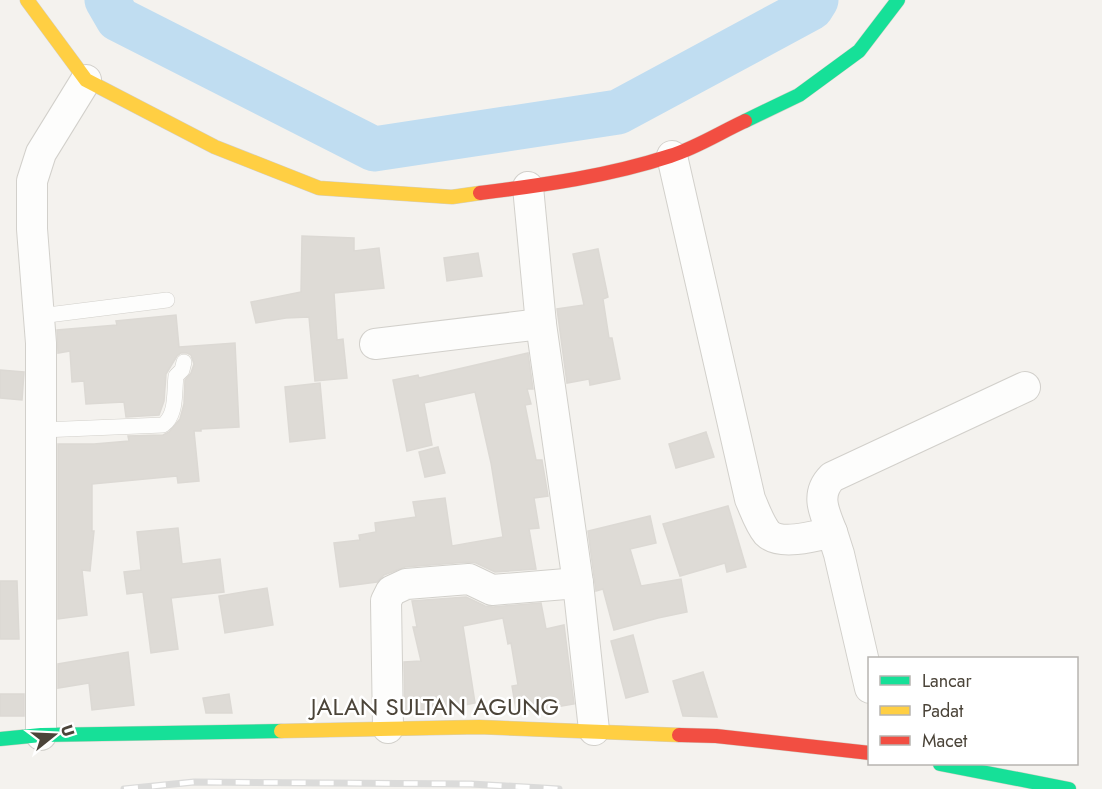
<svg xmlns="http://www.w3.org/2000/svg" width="1102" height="789" font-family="Jost,sans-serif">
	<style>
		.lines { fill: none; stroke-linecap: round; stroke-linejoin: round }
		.river { stroke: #c0ddf1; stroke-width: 45 }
		.building { fill: #dedbd6; stroke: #dcd9d4; stroke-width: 1.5 }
		.lane-casing { stroke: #d2d0cb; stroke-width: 16 }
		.street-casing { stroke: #d2d0cb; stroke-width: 32 }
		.fast-casing { stroke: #d3cfc5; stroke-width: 15 }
		.slow-casing { stroke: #d3cfc5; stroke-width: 15 }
		.jam-casing { stroke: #d3cfc5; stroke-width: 15 }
		.lane { stroke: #fdfdfc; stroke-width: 15 }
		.street { stroke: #fdfdfc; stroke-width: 30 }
		.fast { stroke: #16e098; stroke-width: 14 }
		.slow { stroke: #ffcf43; stroke-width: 14 }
		.jam { stroke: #f24e42; stroke-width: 14 }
		.rail-casing { stroke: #dbdbda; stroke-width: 7 }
		.rail { stroke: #fff; stroke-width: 4.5; stroke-dasharray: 14; stroke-linecap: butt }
		.labels { text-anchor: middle; stroke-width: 5; stroke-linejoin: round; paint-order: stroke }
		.street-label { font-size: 24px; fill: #4b4439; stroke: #fff }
	</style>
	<rect width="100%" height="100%" fill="#f4f2ee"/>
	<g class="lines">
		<polyline class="river" points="107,0 118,19 374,149 618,112 811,8 816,0"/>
	</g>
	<g class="building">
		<polygon points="302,236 354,238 354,251 379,248 384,288 334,293 337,340 343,339 347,378 315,381 309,317 286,318 256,323 251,302 301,292"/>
		<polygon points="598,249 608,297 603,299 609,338 612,338 620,379 590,385 589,379 567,383 557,309 584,305 573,254"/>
		<polygon points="478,253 482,276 447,281 444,258"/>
		<polygon points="176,315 179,347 235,343 239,427 201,429 201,431 194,431 199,481 178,483 177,476 92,484 92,531 94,531 90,571 82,570 87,615 58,619 58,444 94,444 129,441 128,436 163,435 169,432 180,419 184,404 185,380 191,373 194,364 191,355 187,353 181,353 177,356 166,374 164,401 159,415 126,417 124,402 86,404 84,381 72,382 70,351 58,353 57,330 117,325 116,321"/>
		<polygon points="528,353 533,389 527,389 531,404 525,405 536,460 542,460 548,496 534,498 539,528 529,529 536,569 495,572 476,563 468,562 405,567 384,575 377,582 340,587 334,543 360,540 359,535 376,532 375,523 416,517 413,502 445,498 452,546 503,537 491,463 475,392 424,403 432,445 407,451 393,380 418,375 419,378"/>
		<polygon points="0,370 24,372 22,400 0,398"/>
		<polygon points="320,383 325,438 290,442 285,387"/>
		<polygon points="706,432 714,457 676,468 669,444"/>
		<polygon points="438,447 445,473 425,477 419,452"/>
		<polygon points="728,506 746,567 727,572 725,563 680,576 663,524"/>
		<polygon points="650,516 656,543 630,549 641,586 681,579 687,612 658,618 614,630 603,589 596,591 588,531"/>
		<polygon points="178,528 182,564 220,559 224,592 171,598 178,649 151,653 143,592 127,594 124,572 141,570 137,532"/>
		<polygon points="0,581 17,581 19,639 0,639"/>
		<polygon points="267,588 273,625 225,633 219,596"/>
		<polygon points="466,597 485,606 493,607 541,603 546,629 564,625 574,704 550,708 550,711 516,710 512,686 518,685 511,643 508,644 503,618 463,626 475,703 445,709 405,710 404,662 421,661 413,627 417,627 412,601"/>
		<polygon points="633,635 648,692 626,698 611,641"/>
		<polygon points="128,652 134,705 92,710 89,683 58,688 58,664"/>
		<polygon points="703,672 717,717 683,716 673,681"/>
		<rect x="0" y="694" width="24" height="22"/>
		<polygon points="229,694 232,713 206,713 203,698"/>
	</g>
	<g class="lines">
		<defs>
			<g id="lane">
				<polyline points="40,316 167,300"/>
				<path d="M42 430 163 425C177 415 174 392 176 376L182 370 184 362"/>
			</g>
			<g id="street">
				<path d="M672 156 750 499C755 510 759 523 767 533 780 546 816 536 832 532L839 554 870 688"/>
				<polyline points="528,187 541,324 578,583 594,730"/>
				<polyline points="375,344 541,324"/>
				<path d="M832 532C824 512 815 494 832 477L1025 387"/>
				<polyline points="388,728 386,601 391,591 406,584 469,579 492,590 578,583"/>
				<polyline points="41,735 41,343 32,229 32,181 41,153 86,80"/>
			</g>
			<g id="fast">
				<polyline points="745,121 799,95 859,51 898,0"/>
				<polyline points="0,739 41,735 281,731"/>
				<polyline points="940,764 1069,789"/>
			</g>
			<g id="slow">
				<polyline points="27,0 86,80 215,147 319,188 452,197 480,193"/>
				<polyline points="281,731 479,727 679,735"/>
			</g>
			<g id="jam">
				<path d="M480 193C544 185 609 176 670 156 696 148 721 132 745 121"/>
				<polyline points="679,735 716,736 870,753"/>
			</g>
		</defs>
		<use href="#lane" class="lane-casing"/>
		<use href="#street" class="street-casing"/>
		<use href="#fast" class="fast-casing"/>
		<use href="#slow" class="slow-casing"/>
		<use href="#jam" class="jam-casing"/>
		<use href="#lane" class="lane"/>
		<use href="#street" class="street"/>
		<use href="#fast" class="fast"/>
		<use href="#slow" class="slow"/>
		<use href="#jam" class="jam"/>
		<defs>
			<polyline id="rail" points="124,789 194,782 471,784 559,789"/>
		</defs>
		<use href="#rail" class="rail-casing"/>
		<use href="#rail" class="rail"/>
	</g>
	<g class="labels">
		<g class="street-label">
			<text x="435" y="715">JALAN SULTAN AGUNG</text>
		</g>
	</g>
	<rect x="868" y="657" width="210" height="108" fill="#ffffff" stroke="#b7b4b0" stroke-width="1.5"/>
	<rect x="880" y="676" width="30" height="9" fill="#16e098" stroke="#b7b4b0" stroke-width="1.5"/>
	<text x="922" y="687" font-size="18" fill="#4b4439">Lancar</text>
	<rect x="880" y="706" width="30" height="9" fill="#ffcf43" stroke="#b7b4b0" stroke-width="1.5"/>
	<text x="922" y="717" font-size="18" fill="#4b4439">Padat</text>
	<rect x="880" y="736" width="30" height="9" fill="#f24e42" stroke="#b7b4b0" stroke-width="1.5"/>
	<text x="922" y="747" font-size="18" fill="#4b4439">Macet</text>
	<g transform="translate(54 735) rotate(72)" stroke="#ffffff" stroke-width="4.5" paint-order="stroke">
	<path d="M0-4.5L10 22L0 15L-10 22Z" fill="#4b4439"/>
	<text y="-9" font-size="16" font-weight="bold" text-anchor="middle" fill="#4b4439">U</text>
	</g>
</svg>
